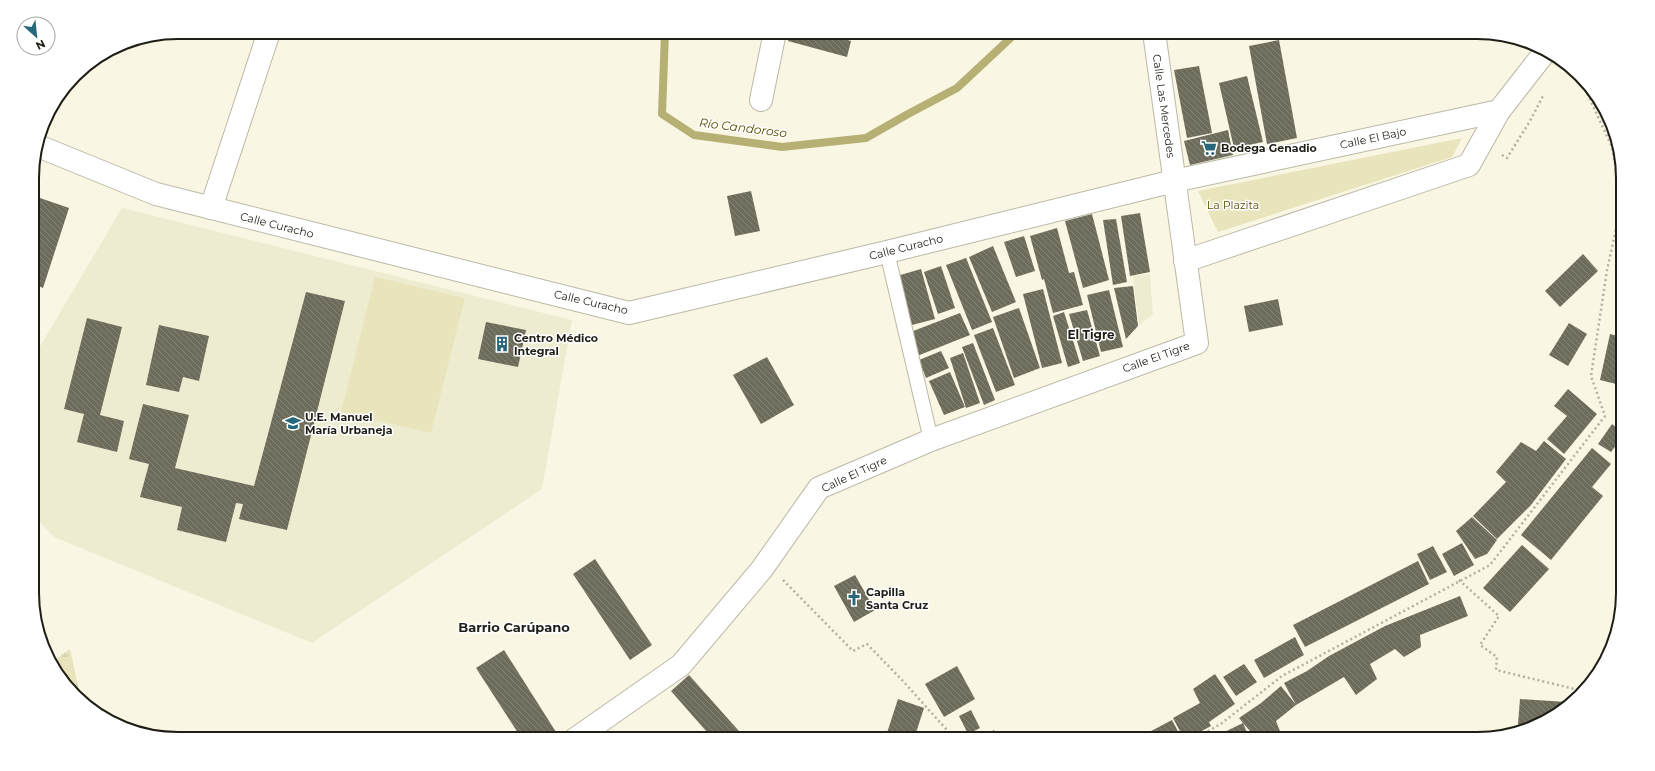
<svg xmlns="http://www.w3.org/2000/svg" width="1655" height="771" font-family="Montserrat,sans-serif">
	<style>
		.built { fill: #eeecd0 }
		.grass { fill: url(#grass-tufts) }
		.park { fill: #e8e4bc }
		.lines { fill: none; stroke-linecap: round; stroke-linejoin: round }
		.stream { stroke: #b7b075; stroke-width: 8 }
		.building { fill: url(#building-back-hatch) }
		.lane-casing { stroke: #bbb9a7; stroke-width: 16 }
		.street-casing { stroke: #bbb9a7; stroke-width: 24 }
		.path { stroke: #b1b0a0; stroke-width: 2.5; stroke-dasharray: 2 3; stroke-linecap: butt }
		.lane { stroke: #fff; stroke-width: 14 }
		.street { stroke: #fff; stroke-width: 22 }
		.labels { text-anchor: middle; stroke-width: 3; stroke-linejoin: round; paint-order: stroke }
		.street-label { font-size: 11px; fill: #1e1d16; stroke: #fff }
		.poi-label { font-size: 11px; font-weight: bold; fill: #1e1d16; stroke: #fff; text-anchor: start }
		.park-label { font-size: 11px; fill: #584f03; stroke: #fff }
		.water-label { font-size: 12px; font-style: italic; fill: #574e01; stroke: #fff }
		.neighbourhood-label { font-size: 12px; font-weight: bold; fill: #1e1d16; stroke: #fff }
		.quarter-label { font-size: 13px; font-weight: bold; fill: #1e1d16; stroke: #fff }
		.rim { fill: none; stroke: #1e1d16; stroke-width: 2 }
	</style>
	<defs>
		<pattern id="grass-tufts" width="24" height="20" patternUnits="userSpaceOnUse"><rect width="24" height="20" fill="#e8e4bc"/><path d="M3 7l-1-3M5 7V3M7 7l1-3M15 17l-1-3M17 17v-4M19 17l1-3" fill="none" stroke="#c7c3a1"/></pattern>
		<pattern id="building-back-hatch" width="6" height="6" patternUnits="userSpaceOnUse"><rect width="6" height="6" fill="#6d6b5a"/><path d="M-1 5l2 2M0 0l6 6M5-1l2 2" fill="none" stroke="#858376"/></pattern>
	</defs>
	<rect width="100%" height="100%" fill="#f9f7e3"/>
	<g class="built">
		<polygon points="122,208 572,320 542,489 312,643 54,537 33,515 33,358"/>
		<polygon points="1150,274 1153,315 1139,325 1133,276"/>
	</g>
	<polygon class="grass" points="70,649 80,695 62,682 53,661"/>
	<g class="park">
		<polygon points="1462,138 1452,157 1218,232 1198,191"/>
		<polygon points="375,277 465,298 431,433 341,412"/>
	</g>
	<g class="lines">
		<polyline class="stream" points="665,32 662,114 694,135 782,147 866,138 908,114 957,88 1017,32"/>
	</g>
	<g class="building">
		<polygon points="790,32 817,32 851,41 847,57 788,41"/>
		<polygon points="1279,40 1297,138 1267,144 1249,46"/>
		<polygon points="1199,66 1212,133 1187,138 1174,70"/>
		<polygon points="1247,76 1263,142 1234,148 1219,83"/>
		<polygon points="1228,130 1233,155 1190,165 1184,141"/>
		<polygon points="751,191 760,231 735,236 727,196"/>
		<polygon points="40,198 69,208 43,288 33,284 32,221"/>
		<polygon points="1140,213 1150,272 1130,276 1121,216"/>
		<polygon points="1092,214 1109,280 1083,288 1065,221"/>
		<polygon points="1116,219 1127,282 1113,285 1103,220"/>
		<polygon points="1057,228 1069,273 1074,272 1083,305 1053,313 1044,279 1042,280 1030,236"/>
		<polygon points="1024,236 1035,271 1016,277 1004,242"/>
		<polygon points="993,246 1016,302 992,312 969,257"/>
		<polygon points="1583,254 1598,271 1560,307 1545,291"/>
		<polygon points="966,258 992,322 972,330 946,265"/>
		<polygon points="941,266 955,308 938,314 924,272"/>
		<polygon points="921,269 935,319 912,325 897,276"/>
		<polygon points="1133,286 1138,326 1126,339 1114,288"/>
		<polygon points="1043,289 1062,363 1042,368 1023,294"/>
		<polygon points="1109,290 1123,347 1101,352 1087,295"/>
		<polygon points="306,292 345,301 287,530 239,519 243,504 236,503 226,542 177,530 182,507 140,497 149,464 129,459 143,404 189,415 175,468 254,486"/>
		<polygon points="1278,299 1283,325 1249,332 1244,306"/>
		<polygon points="1019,308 1040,368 1014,378 993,317"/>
		<polygon points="1087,310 1100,356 1083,361 1069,314"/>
		<polygon points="1064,312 1080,363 1068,367 1053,316"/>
		<polygon points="960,313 970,335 917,356 908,333"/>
		<polygon points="87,318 122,327 100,415 124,421 117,452 77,442 84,414 64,409"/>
		<polygon points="486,322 526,330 518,367 478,359"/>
		<polygon points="1569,323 1587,334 1568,366 1549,355"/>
		<polygon points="159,325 209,336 199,381 183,377 179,392 146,385"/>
		<polygon points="993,328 1015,385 996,392 974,335"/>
		<polygon points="1610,334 1622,337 1622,376 1620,385 1600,380"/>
		<polygon points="973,343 995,400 984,405 962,347"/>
		<polygon points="941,351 949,368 926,378 919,360"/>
		<polygon points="963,353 980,403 966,408 950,358"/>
		<polygon points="767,357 794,405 761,424 733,375"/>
		<polygon points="950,372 965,407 944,415 929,381"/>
		<polygon points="1568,389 1597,414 1564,454 1547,439 1567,416 1554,406"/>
		<polygon points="1612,424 1623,432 1623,436 1611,452 1598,444"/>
		<polygon points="1544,441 1566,459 1531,505 1497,539 1473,516 1506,482 1496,472 1521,442 1536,451"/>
		<polygon points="1592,448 1611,464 1592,487 1603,496 1551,560 1521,535"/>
		<polygon points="1472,517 1497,540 1487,554 1475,559 1456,531"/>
		<polygon points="1462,543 1474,565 1454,576 1442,554"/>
		<polygon points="1522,545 1549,569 1510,612 1483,588"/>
		<polygon points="1433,546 1447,572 1430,580 1417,554"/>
		<polygon points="595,559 652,645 630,660 573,574"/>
		<polygon points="1418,561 1429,584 1305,647 1293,625"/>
		<polygon points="855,575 875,610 854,622 834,586"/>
		<polygon points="1460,596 1468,616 1420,635 1421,647 1404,657 1395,649 1370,664 1377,679 1356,695 1344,677 1296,705 1276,721 1283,739 1257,739 1243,723 1250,739 1210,739 1243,723 1239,718 1261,703 1281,686 1296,705 1284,683 1307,671 1329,656 1385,626"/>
		<polygon points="1295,637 1304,655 1264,678 1254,660"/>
		<polygon points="1608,646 1612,649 1594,680 1591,678"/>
		<polygon points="504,650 556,732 545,739 522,739 476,668"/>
		<polygon points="1244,664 1257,682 1236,696 1223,677"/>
		<polygon points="957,666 975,699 944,717 925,684"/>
		<polygon points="1215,674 1235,704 1209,722 1211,726 1187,739 1184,739 1173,718 1200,703 1193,689"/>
		<polygon points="689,675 746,739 713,739 671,691"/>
		<polygon points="898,699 924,708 914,739 885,739"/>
		<polygon points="1520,699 1567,702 1567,707 1558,714 1537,725 1518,724"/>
		<polygon points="971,710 980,728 968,734 959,716"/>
		<polygon points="1172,720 1182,739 1136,739"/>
		<polygon points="994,730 999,739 980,739 980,738"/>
	</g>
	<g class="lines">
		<defs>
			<polyline id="lane" points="887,252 931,440"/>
			<g id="street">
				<polyline points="761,100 775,32"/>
				<polyline points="38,146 156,194 629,313 887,252 1174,181 1499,111 1545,52"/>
				<polyline points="211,208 269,32"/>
				<polyline points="1185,261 1469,165 1499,111"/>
				<polyline points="575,739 681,665 762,569 819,488 931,440 1197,343 1154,32"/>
			</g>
		</defs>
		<use href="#lane" class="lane-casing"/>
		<use href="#street" class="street-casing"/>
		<g class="path">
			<polyline points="1581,80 1612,147 1622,202"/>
			<polyline points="1502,155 1507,158 1530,121 1543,96"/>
			<polyline points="783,580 853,651 867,644 903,681 955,739"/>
			<polyline points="1459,580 1499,616 1480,645 1497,657 1496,670 1583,691"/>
			<polyline points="1195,739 1222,723 1282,676 1490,565 1605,416 1591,376 1607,270 1622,202"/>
		</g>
		<use href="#lane" class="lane"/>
		<use href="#street" class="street"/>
	</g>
	<defs>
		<symbol id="supermarket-bare" viewBox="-9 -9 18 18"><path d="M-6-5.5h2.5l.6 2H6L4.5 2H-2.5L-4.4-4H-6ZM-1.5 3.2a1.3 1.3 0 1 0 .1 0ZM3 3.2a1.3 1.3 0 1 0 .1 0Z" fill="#27677b" stroke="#fff" stroke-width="2.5" paint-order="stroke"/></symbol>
		<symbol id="building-bare" viewBox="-9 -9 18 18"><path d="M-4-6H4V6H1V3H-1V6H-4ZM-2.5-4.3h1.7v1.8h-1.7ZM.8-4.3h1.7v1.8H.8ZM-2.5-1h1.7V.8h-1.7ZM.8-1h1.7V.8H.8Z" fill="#27677b" stroke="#fff" stroke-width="2.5" paint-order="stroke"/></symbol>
		<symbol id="school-bare" viewBox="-9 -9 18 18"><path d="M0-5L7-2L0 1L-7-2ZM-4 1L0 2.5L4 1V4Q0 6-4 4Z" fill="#27677b" stroke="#fff" stroke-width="2.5" paint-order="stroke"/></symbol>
		<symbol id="church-bare" viewBox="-9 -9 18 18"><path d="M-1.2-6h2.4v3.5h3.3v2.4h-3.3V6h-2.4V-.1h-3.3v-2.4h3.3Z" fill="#27677b" stroke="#fff" stroke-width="2.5" paint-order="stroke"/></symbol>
	</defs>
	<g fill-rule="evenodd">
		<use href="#supermarket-bare" x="1198" y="137" width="22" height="22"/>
		<use href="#building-bare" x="491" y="333" width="22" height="22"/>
		<use href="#school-bare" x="282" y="412" width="22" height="22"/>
		<use href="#church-bare" x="843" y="587" width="22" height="22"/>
	</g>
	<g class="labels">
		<g class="street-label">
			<text transform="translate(1164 106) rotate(82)" y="4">Calle Las Mercedes</text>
			<text transform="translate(1373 138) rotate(-12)" y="4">Calle El Bajo</text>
			<text transform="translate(277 225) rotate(14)" y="4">Calle Curacho</text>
			<text transform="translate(906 247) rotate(-14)" y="4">Calle Curacho</text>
			<text transform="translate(591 302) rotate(13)" y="4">Calle Curacho</text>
			<text transform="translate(1156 357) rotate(-20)" y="4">Calle El Tigre</text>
			<text transform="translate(854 474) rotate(-25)" y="4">Calle El Tigre</text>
		</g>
		<g class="poi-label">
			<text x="1221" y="152">Bodega Genadio</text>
			<text x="514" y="342">Centro Médico<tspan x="514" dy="13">Integral</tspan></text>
			<text x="305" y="421">U.E. Manuel<tspan x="305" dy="13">María Urbaneja</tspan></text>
			<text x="866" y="596">Capilla<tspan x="866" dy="13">Santa Cruz</tspan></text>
		</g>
		<g class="park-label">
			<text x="1233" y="209">La Plazita</text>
		</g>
		<g class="water-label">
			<text transform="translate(743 128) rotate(7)" y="4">Río Candoroso</text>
		</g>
		<g class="neighbourhood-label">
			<text x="1091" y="339">El Tigre</text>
		</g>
		<g class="quarter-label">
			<text x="514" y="632">Barrio Carúpano</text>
		</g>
	</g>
	<path d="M0 0H1655V771H0ZM178 39H1477A139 139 0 0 1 1616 178V593A139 139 0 0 1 1477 732H178A139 139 0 0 1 39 593V178A139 139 0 0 1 178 39Z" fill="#fff" fill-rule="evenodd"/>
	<path class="rim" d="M178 39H1477A139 139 0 0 1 1616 178V593A139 139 0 0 1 1477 732H178A139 139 0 0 1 39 593V178A139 139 0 0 1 178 39Z"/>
	<g transform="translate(36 36) rotate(153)"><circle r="19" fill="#ffffff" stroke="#a5a5a2"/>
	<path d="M0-3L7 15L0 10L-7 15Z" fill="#27677b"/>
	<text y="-6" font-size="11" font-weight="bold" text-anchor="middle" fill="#1e1d16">N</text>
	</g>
</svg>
